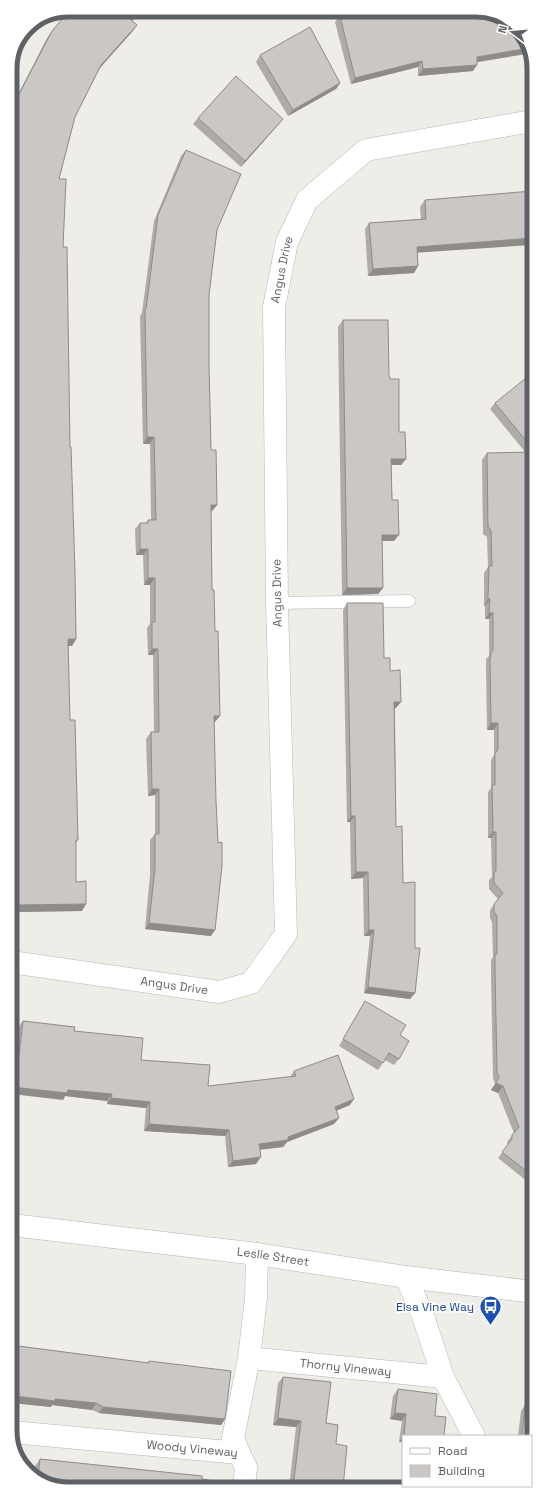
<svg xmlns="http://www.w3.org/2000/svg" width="544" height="1499" font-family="'Space Grotesk',sans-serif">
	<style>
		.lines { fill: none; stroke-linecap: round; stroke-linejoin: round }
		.lane-casing { stroke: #b4b7ba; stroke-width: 13 }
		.street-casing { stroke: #b4b7ba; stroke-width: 23 }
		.secondary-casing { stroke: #b3b6ba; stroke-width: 23 }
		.lane { stroke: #fff; stroke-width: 12 }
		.street { stroke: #fff; stroke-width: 22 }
		.secondary { stroke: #fff; stroke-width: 22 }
		.wall { fill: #afaba9 }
		.shaded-wall { fill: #8e8b89 }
		.building { fill: #cbc7c4; stroke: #8e8b89 }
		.labels { text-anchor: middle; stroke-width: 3.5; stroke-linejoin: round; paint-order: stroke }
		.street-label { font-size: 12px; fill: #5e6266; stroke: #fff }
		.transit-label { font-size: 12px; fill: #164399; stroke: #fff; text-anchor: end }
		.rim { fill: none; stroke: #5e6266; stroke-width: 5 }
	</style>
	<rect width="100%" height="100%" fill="#efede7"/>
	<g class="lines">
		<defs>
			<polyline id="lane" points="277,603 409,601"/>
			<g id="street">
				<path id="s1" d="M11 962 219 992 251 983 286 934 277 603 274 307 287 242 307 200 366 150 532 121"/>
				<polyline points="406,1277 423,1316 443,1377 474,1436"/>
				<path id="s2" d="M249 1358 443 1377"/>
				<path id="s3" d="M12 1432 239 1453 233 1438 249 1358 256 1298 257 1254"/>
				<polyline points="239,1453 246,1467 244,1488"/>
			</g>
			<g id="secondary">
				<path id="s4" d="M12 1225 257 1254 406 1277 534 1292"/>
			</g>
		</defs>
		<use href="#lane" class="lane-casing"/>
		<use href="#street" class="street-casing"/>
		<use href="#secondary" class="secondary-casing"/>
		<use href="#lane" class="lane"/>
		<use href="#street" class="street"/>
		<use href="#secondary" class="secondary"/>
	</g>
	<g class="wall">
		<polygon points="70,10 148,10 132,21 137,25 132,32 100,68 75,117 59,179 63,247 76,639 72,646 68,646 70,720 78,840 76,843 76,882 82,911 13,912 12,848 11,848 10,114 13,104 47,38 52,31"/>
		<polygon points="397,11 477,62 473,71 418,76 418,67 351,84 335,22 340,16"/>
		<polygon points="260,55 340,83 336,89 288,116 256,62"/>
		<polygon points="198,118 283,119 278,125 241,167 193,124"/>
		<polygon points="186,150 217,230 209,295 209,365 211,450 217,505 212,511 211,511 212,590 215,722 214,722 211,936 145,929 150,875 150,840 155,834 155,795 148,796 146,739 151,732 154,732 153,655 148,655 147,628 150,624 150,585 144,585 143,555 136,555 135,529 140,523 146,523 148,520 151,520 150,444 143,444 140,316 142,313 154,221 181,156"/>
		<polygon points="532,191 417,253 418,266 414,273 368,276 365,229 369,223 421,219 420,207 425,200"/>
		<polygon points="343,320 389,375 399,432 406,459 401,465 391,465 394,541 382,541 383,588 378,594 342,595 338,327"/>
		<polygon points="532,376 534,1187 498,1158 508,1145 507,1142 514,1133 498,1093 491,1090 495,1084 493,1078 491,975 491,960 493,957 492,922 490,918 490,910 498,899 489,889 489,880 492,877 491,838 488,838 488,792 491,788 491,760 494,755 494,730 487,730 486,668 486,659 489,656 489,619 485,619 485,606 484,606 484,573 488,567 487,537 483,534 482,460 487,453 525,452 490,409 495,403"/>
		<polygon points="347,603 384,658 390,671 396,708 395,708 396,827 415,993 410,999 364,993 370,936 364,936 363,878 351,879 350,822 347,822 343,610"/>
		<polygon points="365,1001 400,1035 399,1059 394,1065 385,1060 378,1070 339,1046 361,1008"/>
		<polygon points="23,1021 74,1031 141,1060 208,1086 290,1077 294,1071 350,1105 336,1111 334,1124 287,1142 283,1147 260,1150 256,1164 228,1167 225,1136 144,1131 146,1108 107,1104 107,1101 65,1096 63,1100 15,1054 18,1027"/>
		<polygon points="18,1346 148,1363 149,1361 225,1419 221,1425 99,1413 92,1410 52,1405 51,1407 12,1403 12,1349 16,1349"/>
		<polygon points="283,1377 326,1423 336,1444 343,1488 289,1488 296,1427 273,1425 278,1383"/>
		<polygon points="398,1389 435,1416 444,1436 403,1436 403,1442 399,1442 402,1421 390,1419 393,1396"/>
		<polygon points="525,1405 531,1436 518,1436 521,1411"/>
		<polygon points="40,1459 202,1479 209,1481 64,1489 34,1476 35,1466"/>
	</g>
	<g class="shaded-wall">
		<polygon points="143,10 148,10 125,25 130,19"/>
		<polygon points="137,25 132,32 97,71 101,65"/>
		<polygon points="529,48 532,53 472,63 477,57"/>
		<polygon points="422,61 418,67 351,84 355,78"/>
		<polygon points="477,65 473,71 418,76 423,69"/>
		<polygon points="340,83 336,89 288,116 293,110"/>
		<polygon points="283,119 278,125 241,167 245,161"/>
		<polygon points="532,238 532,245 412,253 417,247"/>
		<polygon points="418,266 414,273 368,276 373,269"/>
		<polygon points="147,437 154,437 150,444 143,444"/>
		<polygon points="391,459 406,459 401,465 387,465"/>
		<polygon points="211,505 217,505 212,511 206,511"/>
		<polygon points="382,535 399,535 394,541 378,541"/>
		<polygon points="140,549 148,549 143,555 136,555"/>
		<polygon points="148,578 155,578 150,585 144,585"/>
		<polygon points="347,588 383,588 378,594 342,595"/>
		<polygon points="488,599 490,599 485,606 484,606"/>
		<polygon points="489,613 493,613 489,619 485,619"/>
		<polygon points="68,639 76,639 72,646 64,646"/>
		<polygon points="152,649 158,649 153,655 148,655"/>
		<polygon points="394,702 401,702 396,708 390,709"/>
		<polygon points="214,716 220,716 215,722 210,722"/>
		<polygon points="491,723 498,723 494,730 487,730"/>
		<polygon points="152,789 159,789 155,795 148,796"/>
		<polygon points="351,816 355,816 350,822 347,822"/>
		<polygon points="493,832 496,832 491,838 488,838"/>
		<polygon points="13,842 17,842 12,848 11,848 11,844"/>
		<polygon points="356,872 368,872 363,878 351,879"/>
		<polygon points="86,904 82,911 13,912 18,905"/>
		<polygon points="149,923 215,930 211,936 145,929"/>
		<polygon points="369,930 374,930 370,936 364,936"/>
		<polygon points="368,987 415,993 410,999 364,993"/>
		<polygon points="496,1083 503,1086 498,1093 491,1090"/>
		<polygon points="12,1087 68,1090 112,1094 107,1101 65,1096 63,1100 12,1094"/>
		<polygon points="111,1098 150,1102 146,1108 107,1104"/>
		<polygon points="354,1099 350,1105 330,1113 335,1107"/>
		<polygon points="339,1118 334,1124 287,1142 283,1147 255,1150 259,1144 288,1137"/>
		<polygon points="149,1124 229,1130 225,1136 144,1131"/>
		<polygon points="261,1157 256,1164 228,1167 233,1161"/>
		<polygon points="15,1396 55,1399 96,1403 92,1410 52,1405 51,1407 12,1403 12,1398"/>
		<polygon points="103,1407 225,1419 221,1425 99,1413"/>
		<polygon points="395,1413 406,1414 402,1421 390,1419"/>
		<polygon points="278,1418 301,1421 296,1427 273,1425"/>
		<polygon points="403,1436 403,1442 399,1442"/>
	</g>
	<g class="building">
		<polygon points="70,10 143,10 130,19 137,25 101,65 75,117 59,179 66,179 63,247 67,247 70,447 71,447 75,572 76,639 68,639 70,720 75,720 78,840 76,840 76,882 86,881 86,904 18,905 17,842 13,842 11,800 11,652 12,652 11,525 10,126 17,98 52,31"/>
		<polygon points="363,10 397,10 397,11 409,10 480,10 514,24 529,48 477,57 477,65 423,69 422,61 355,78 340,16"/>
		<polygon points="310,27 340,83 293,110 260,55"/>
		<polygon points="236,76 283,119 245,161 198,118"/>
		<polygon points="186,150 241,174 217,230 209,295 209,365 211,450 216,450 217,505 211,505 212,590 214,590 215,631 218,631 220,716 214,716 216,801 218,843 222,842 222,866 215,930 149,923 155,868 155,834 159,834 159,789 152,789 151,732 159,732 158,649 152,649 152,622 155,622 155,578 148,578 148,549 140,549 140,523 148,523 148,520 156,520 154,437 147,437 145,310 146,309 158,215"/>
		<polygon points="532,191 532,238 417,247 418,266 373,269 369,223 426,219 425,200"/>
		<polygon points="343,320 388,320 389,375 390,379 399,379 399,432 405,432 406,459 391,459 392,500 398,500 399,535 382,535 383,588 347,588"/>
		<polygon points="531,374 532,376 533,449 495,403"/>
		<polygon points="533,452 534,1177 502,1152 512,1139 512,1135 519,1127 503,1086 496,1083 499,1077 497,1072 495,969 495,954 497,954 497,916 494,912 494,904 503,893 494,883 494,873 496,871 496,832 493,832 492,785 495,785 495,753 498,750 498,723 491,723 490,661 491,653 493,650 493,613 489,613 490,599 488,599 489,566 492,566 491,530 488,527 487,453"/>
		<polygon points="347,603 383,603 384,658 390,658 390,671 400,670 401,702 394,702 396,827 402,826 403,883 415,882 415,948 420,948 415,993 368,987 374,930 369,930 368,872 356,872 355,816 351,816"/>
		<polygon points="365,1001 406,1025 400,1035 409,1041 399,1059 389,1053 383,1063 343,1039"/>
		<polygon points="23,1021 75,1027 74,1031 143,1038 141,1060 210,1065 208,1086 296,1076 294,1071 338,1055 354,1099 335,1107 339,1118 288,1137 288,1140 259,1144 261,1157 233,1161 229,1130 149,1124 150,1102 111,1098 112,1094 68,1090 67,1093 12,1087 11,1054 19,1055"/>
		<polygon points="18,1346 149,1363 149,1361 231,1371 225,1419 103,1407 96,1403 55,1399 55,1401 15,1396 15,1398 12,1398 12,1349 18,1349"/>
		<polygon points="283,1377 331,1382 326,1423 338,1425 336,1444 347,1446 343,1488 293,1488 301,1421 278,1418"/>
		<polygon points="398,1389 437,1394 435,1416 446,1417 444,1436 409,1436 404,1435 406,1414 395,1413"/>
		<polygon points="525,1405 534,1406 534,1431 531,1440 531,1436 522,1436"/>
		<polygon points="40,1459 202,1476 202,1479 209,1480 209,1481 234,1484 233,1488 64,1489 38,1478"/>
		<rect x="420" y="1486" width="41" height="1"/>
	</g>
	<defs>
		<symbol id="bus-pin" viewBox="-11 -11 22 30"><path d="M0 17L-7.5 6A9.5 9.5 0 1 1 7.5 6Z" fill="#1a4fb4" stroke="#fff"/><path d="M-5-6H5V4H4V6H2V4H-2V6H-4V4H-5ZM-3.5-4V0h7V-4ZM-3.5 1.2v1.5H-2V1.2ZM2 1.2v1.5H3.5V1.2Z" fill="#fff"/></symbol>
	</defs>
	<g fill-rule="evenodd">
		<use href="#bus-pin" x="478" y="1294" width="25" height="34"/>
	</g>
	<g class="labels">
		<g class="street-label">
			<text dy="4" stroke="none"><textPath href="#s1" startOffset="969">Angus Drive</textPath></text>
			<text transform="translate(277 593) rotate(-91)" y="4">Angus Drive</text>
			<text dy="4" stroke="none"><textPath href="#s1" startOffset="165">Angus Drive</textPath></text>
			<text dy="4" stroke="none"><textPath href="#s4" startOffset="263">Leslie Street</textPath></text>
			<text dy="4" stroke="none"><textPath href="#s2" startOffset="97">Thorny Vineway</textPath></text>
			<text dy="4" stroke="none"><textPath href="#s3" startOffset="181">Woody Vineway</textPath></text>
		</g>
		<g class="transit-label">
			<text x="474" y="1311">Elsa Vine Way</text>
		</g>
	</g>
	<path d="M0 0H544V1499H0ZM68 17H476A51 51 0 0 1 527 68V1431A51 51 0 0 1 476 1482H68A51 51 0 0 1 17 1431V68A51 51 0 0 1 68 17Z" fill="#fff" fill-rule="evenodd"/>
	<path class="rim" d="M68 17H476A51 51 0 0 1 527 68V1431A51 51 0 0 1 476 1482H68A51 51 0 0 1 17 1431V68A51 51 0 0 1 68 17Z"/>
	<rect x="402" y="1435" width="130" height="52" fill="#ffffff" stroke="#bfc0c2"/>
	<rect x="410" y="1448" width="20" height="6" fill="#ffffff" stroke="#bfc0c2"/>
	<text x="438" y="1455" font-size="12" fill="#5e6266">Road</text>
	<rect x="410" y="1465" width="20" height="12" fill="#cbc7c4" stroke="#bfc0c2"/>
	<text x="438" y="1475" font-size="12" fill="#5e6266">Building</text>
	<g transform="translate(512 32) rotate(286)" stroke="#ffffff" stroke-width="3" paint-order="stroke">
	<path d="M0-3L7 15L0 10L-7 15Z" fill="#5e6266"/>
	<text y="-6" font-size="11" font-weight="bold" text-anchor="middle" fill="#5e6266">N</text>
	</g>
</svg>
